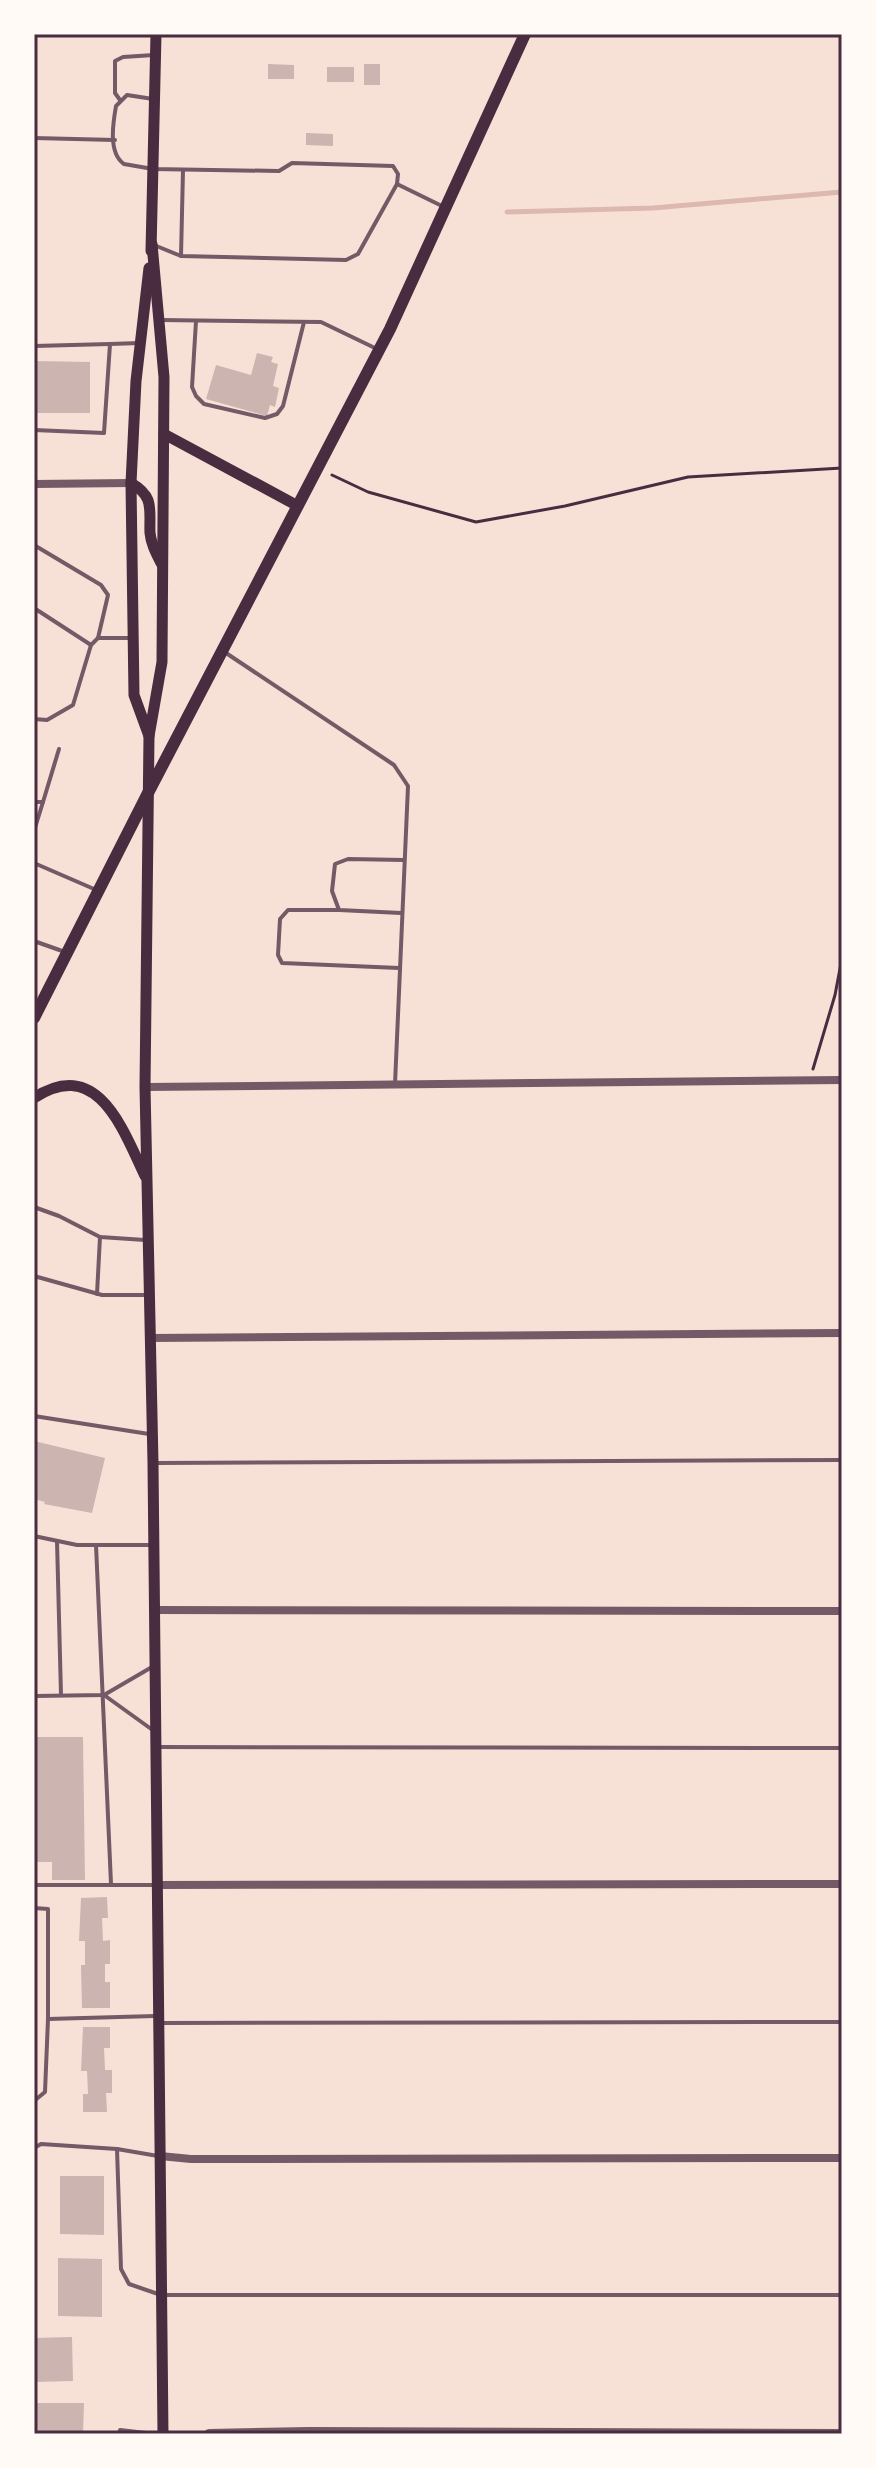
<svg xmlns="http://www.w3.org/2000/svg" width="876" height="2468" font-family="'Space Grotesk',sans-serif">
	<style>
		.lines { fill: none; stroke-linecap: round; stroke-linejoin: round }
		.stream { stroke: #dcb8b0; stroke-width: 5 }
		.building { fill: #ccb4b1 }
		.path { stroke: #4a2c40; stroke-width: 3 }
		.service { stroke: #755966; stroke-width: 4 }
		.minor { stroke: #755966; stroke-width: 8 }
		.tertiary { stroke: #755966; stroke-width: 10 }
		.secondary { stroke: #4a2c40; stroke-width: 11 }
		.primary { stroke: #4a2c40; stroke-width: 12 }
		.neatline { fill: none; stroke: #4a2c40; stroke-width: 3 }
	</style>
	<rect width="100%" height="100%" fill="#f7e1d7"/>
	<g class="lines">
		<polyline class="stream" points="507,212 653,208 842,192"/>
	</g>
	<g class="building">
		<polygon points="268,64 294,65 294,79 268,79"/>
		<rect x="364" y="64" width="16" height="21"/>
		<rect x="327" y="67" width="27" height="15"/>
		<polygon points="306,133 333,134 333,146 306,145"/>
		<polygon points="257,353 273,357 271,362 278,364 273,386 279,388 275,407 270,405 267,416 206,399 216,365 251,375"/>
		<polygon points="34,361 90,362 90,413 34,413"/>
		<polygon points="34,1441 105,1458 92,1513 44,1504 45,1502 34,1499"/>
		<polygon points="34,1737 83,1737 85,1880 52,1880 52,1862 34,1862"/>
		<polygon points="107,1897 108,1918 102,1918 103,1941 110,1940 110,1964 105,1964 105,1982 110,1982 110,2008 82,2008 81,1965 85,1965 85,1941 79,1941 81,1898"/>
		<polygon points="83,2027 110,2027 110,2048 104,2048 105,2070 112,2070 112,2093 106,2093 107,2112 83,2112 83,2094 88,2094 87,2071 81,2071"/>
		<polygon points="60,2176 104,2176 104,2235 60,2234"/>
		<polygon points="58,2258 102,2259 102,2317 58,2316"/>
		<polygon points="72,2337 73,2381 34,2382 34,2338"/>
		<polygon points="34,2403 84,2403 83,2434 34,2434"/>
	</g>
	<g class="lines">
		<g class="path">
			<polyline points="332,475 368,492 476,522 565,506 688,477 842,468"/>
			<polyline points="813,1069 835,995 842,958"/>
		</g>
		<g class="service">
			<path d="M153 99 127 95 116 106C113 123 108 153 124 164L153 169 279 171 292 163 393 166 398 174 397 184 358 254 346 260 181 256 154 245"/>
			<polyline points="120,100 115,93 115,61 123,57 154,55"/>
			<polyline points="34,138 115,140"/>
			<polyline points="397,184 444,207"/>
			<polyline points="181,256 183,170"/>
			<polyline points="160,320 321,322 377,349"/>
			<polyline points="196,321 192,387 196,396 204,404 265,418 277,414 283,406 304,322"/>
			<polyline points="34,346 110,344"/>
			<polyline points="34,430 104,433 110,344 140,343"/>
			<polyline points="34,545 101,585 108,595 98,638"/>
			<polyline points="34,608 91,645"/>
			<polyline points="223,651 394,765 408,786 395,1084"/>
			<polyline points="34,719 47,720 73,705 91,645 98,638 131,638"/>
			<polyline points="34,802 43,802 34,831"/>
			<polyline points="43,802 59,749"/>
			<polyline points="34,863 94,889"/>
			<polyline points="339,910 288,910 280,919 278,955 282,963 399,968"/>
			<polyline points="401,913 339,910 332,891 335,864 348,859 404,860"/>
			<polyline points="34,941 65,952"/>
			<polyline points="34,1207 59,1216 100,1237 145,1240"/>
			<polyline points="34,1276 102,1295 149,1295"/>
			<polyline points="97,1294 100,1237"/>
			<polyline points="34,1416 149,1434"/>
			<polyline points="155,1463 842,1460"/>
			<polyline points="34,1536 77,1545 151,1545"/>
			<polyline points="57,1541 61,1695"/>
			<polyline points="96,1545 111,1884"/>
			<polyline points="104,1695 154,1731"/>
			<polyline points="34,1696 104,1695 152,1667"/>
			<polyline points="156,1747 842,1748"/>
			<polyline points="34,1885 154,1885"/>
			<polyline points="34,1908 48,1909 48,2019"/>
			<polyline points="160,2023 842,2022"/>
			<polyline points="34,2101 45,2092 48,2019 155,2016"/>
			<polyline points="34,2148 41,2144 117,2149 158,2156"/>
			<polyline points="117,2149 121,2269 129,2284 161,2295 842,2295"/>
			<polyline points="119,2434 120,2430 155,2434"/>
		</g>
		<g class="minor">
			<polyline points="34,484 131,483"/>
			<polyline points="145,1087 842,1080"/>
			<polyline points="150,1338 842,1333"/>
			<polyline points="154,1610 842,1611"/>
			<polyline points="156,1885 842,1884"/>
			<polyline points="160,2156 191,2159 842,2158"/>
		</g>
		<polyline class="tertiary" points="209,2434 309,2432 842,2434"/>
		<g class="secondary">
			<polyline points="152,244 164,377 162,662 149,736 145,1087 153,1463 163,2434"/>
			<polyline points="151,251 156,34"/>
			<polyline points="164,434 298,506"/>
			<path d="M131 483C155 497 149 509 150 533 151 544 156 553 161 563"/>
			<polyline points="149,736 134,695 131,483 136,381 149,268"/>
			<path d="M34 1098C98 1056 123 1130 145 1176"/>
		</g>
		<polyline class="primary" points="34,1018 148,793 390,329 525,34"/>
	</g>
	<rect width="876" height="2468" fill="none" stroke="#fffaf5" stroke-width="72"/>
	<rect x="36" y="36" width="804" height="2396" class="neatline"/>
</svg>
